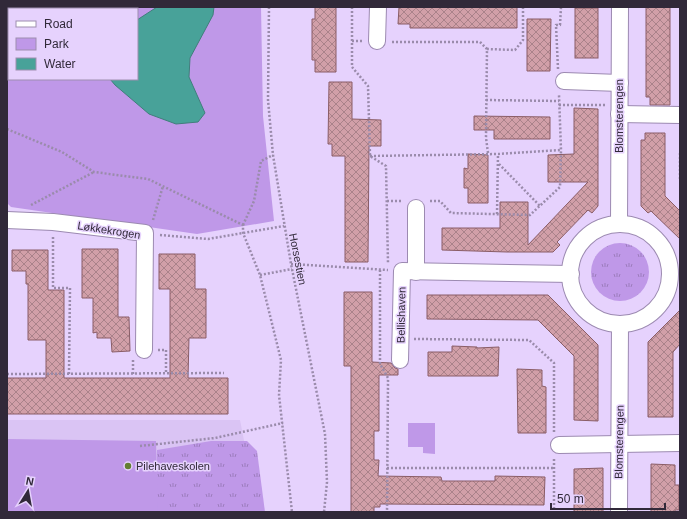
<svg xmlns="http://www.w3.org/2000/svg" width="687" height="519" font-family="Helvetica,sans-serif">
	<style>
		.built { fill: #dac4f4 }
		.grass { fill: url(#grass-tufts) }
		.park { fill: #bf98e8; fill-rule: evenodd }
		.water { fill: #48a299; stroke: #417e7c }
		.building { fill: url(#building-cross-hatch); stroke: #8a5d66 }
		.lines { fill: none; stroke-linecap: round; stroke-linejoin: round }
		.minor-casing { stroke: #9c8ab1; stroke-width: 18 }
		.path { stroke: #9a8bab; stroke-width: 2.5; stroke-dasharray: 2 2; stroke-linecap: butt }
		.minor { stroke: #fff; stroke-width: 16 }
		.poi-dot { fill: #637e32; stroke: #e6d2fd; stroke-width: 1.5 }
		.labels { text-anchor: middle; stroke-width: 3; stroke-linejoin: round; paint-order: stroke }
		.street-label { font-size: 11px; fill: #312939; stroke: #e6d2fd }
		.poi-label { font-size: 11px; fill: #312939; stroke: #e6d2fd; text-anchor: start }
	</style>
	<defs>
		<pattern id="grass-tufts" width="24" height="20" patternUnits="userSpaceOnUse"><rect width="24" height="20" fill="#bf98e8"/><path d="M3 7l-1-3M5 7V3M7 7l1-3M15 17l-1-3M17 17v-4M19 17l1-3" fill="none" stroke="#9c7cbd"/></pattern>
		<pattern id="building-cross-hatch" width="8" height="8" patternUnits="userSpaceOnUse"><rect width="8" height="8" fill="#d19fa8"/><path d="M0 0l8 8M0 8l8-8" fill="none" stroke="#aa828a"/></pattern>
	</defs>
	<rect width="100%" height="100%" fill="#e6d2fd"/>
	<polygon class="built" points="7,420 240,420 258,512 7,512"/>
	<g class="grass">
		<circle cx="620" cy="272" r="29"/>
		<polygon points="211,441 247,441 257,451 265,512 156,512 157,450"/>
	</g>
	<g class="park">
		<path d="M7 7H261L263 116 274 221 197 234 11 207 7 203ZM9 9H137V79H9Z"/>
		<polygon points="408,423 435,423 435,454 423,453 423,447 408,447"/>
		<polygon points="7,439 156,441 158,512 7,512"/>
	</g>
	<g class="water">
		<polygon points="7,7 14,7 20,9 9,9 9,63 7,60"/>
		<polygon points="157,7 214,7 213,15 190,58 189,77 205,113 198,122 176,124 149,114 115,85 110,79 137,79 137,20"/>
	</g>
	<g class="building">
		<polygon points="315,7 336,7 336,72 315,72 315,60 312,60 312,19 315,19"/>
		<polygon points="399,7 517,7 517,28 410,28 410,24 398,24"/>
		<polygon points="646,7 670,7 670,105 650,105 650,97 646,97"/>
		<rect x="575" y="8" width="23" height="50"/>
		<polygon points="527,19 551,19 550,71 527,71"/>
		<polygon points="329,82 352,82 352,119 381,120 381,146 369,146 368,262 345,262 345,156 332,156 332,144 328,144"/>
		<polygon points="574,108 598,109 598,206 592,213 588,210 557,242 560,245 553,252 507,252 442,250 442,228 500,228 500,202 528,202 528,245 588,182 548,182 548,155 574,154"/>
		<polygon points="474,116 550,117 550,139 494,139 494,130 474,130"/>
		<polygon points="645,133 665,133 665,196 680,211 680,239 651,211 648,213 641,206 641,140 645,140"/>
		<polygon points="468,154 488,155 488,203 468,203 468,188 464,188 464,168 468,169"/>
		<polygon points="82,249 118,249 118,317 129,317 130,351 112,352 111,338 97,338 97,332 93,333 93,298 82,298"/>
		<polygon points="12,250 48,250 48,290 64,290 64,378 170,378 170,289 159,289 159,254 195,254 195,289 206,289 206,338 189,338 188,378 228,378 228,414 7,414 7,378 46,378 46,340 28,340 28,284 26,284 26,271 12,271"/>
		<polygon points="344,292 372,292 372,362 391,363 395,368 398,369 398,375 379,375 379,431 374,431 374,460 379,460 378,476 441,477 442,481 495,481 495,476 545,477 544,505 380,504 380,507 374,507 374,512 351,512 351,366 344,366"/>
		<polygon points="427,295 548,295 598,345 598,421 574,420 574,356 538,320 427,319"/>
		<polygon points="680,310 680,344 673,352 673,417 648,417 648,342"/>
		<polygon points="452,346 477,347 477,348 499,347 498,376 428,376 428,352 452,352"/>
		<polygon points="517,369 542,370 542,386 546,387 546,433 518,433"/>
		<polygon points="651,464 675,465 675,485 679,485 679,510 675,510 675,512 651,512"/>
		<polygon points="603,468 603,512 574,512 574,469"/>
	</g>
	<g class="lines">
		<defs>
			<g id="minor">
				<polyline points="377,41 378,7"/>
				<polyline points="564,81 620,83"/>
				<polyline points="619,114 680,115"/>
				<polyline points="416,208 416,272"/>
				<polyline points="7,220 53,222 145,233 144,350"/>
				<polyline points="619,224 620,7"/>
				<circle cx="620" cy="274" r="50"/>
				<polyline points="400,360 402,271 571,274"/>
				<polyline points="559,445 680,443"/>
				<polyline points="619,512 620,324"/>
			</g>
		</defs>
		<use href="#minor" class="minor-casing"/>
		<g class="path">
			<polyline points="269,7 268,100 273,155 291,264 325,434 327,482 324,512"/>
			<polyline points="352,7 352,67 368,86 370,156 386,166 388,263"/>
			<polyline points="352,41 363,41"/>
			<polyline points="392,42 480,42 487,49"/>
			<polyline points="558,69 556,25 560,25 561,7"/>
			<polyline points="486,100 559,101"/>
			<polyline points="559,105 605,105"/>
			<polyline points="7,129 62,152 94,172 148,179 243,225 243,233 260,275 281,360 279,395 292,512"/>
			<polyline points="488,153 486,138 487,49 515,50 523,40 523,7"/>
			<polyline points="680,153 680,180"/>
			<polyline points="370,156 498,154 561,150"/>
			<polyline points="499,164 540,206"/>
			<polyline points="387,201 403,201"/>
			<polyline points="430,201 440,201 451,213 530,215 560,187 561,150 559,95"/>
			<polyline points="31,205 94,172"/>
			<polyline points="497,214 498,154"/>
			<polyline points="153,220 163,186"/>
			<polyline points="243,225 254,201 261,161 273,155"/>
			<polyline points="160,235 208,239 284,226"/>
			<polyline points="53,237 53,288 70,288 69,374"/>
			<polyline points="291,264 388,270"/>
			<polyline points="380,270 380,364 388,378 387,512"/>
			<polyline points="260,275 292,269"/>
			<polyline points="414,339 529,340 554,363 554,432"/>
			<polyline points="158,350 166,350 166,374"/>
			<polyline points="7,374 224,373"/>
			<polyline points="133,374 133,360"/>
			<polyline points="140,446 215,438 283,423"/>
			<polyline points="554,459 554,512"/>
			<polyline points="387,468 554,468"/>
		</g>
		<use href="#minor" class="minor"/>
	</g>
	<circle class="poi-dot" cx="128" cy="466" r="4"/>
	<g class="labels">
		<g class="street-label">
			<text transform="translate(619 116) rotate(-90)" y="4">Blomsterengen</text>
			<text transform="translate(109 230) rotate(9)" y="4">Løkkekrogen</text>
			<text transform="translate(298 259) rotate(79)" y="4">Horsestien</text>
			<text transform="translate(401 315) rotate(-89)" y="4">Bellishaven</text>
			<text transform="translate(619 442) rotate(-89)" y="4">Blomsterengen</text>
		</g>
		<g class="poi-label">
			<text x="136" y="470">Pilehaveskolen</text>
		</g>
	</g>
	<rect width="687" height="519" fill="none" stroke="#312939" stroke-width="16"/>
	<rect x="8" y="8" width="130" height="72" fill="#e6d2fd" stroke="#9e8eaf"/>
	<rect x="16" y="21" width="20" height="6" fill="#ffffff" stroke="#9e8eaf"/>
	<text x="44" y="28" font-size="12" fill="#312939">Road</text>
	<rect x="16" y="38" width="20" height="12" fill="#bf98e8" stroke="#9e8eaf"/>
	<text x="44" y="48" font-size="12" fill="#312939">Park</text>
	<rect x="16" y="58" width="20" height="12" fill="#48a299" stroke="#9e8eaf"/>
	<text x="44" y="68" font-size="12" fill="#312939">Water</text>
	<g transform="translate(28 491) rotate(11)" stroke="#e6d2fd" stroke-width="3" paint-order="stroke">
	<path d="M0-3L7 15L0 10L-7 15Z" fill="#312939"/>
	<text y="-6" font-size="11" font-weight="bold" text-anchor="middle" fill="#312939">N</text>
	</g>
	<path d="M551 503v6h114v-6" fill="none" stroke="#312939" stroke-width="2"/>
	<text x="557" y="503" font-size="12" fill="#312939" stroke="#e6d2fd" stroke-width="3" paint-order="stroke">50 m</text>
</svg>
